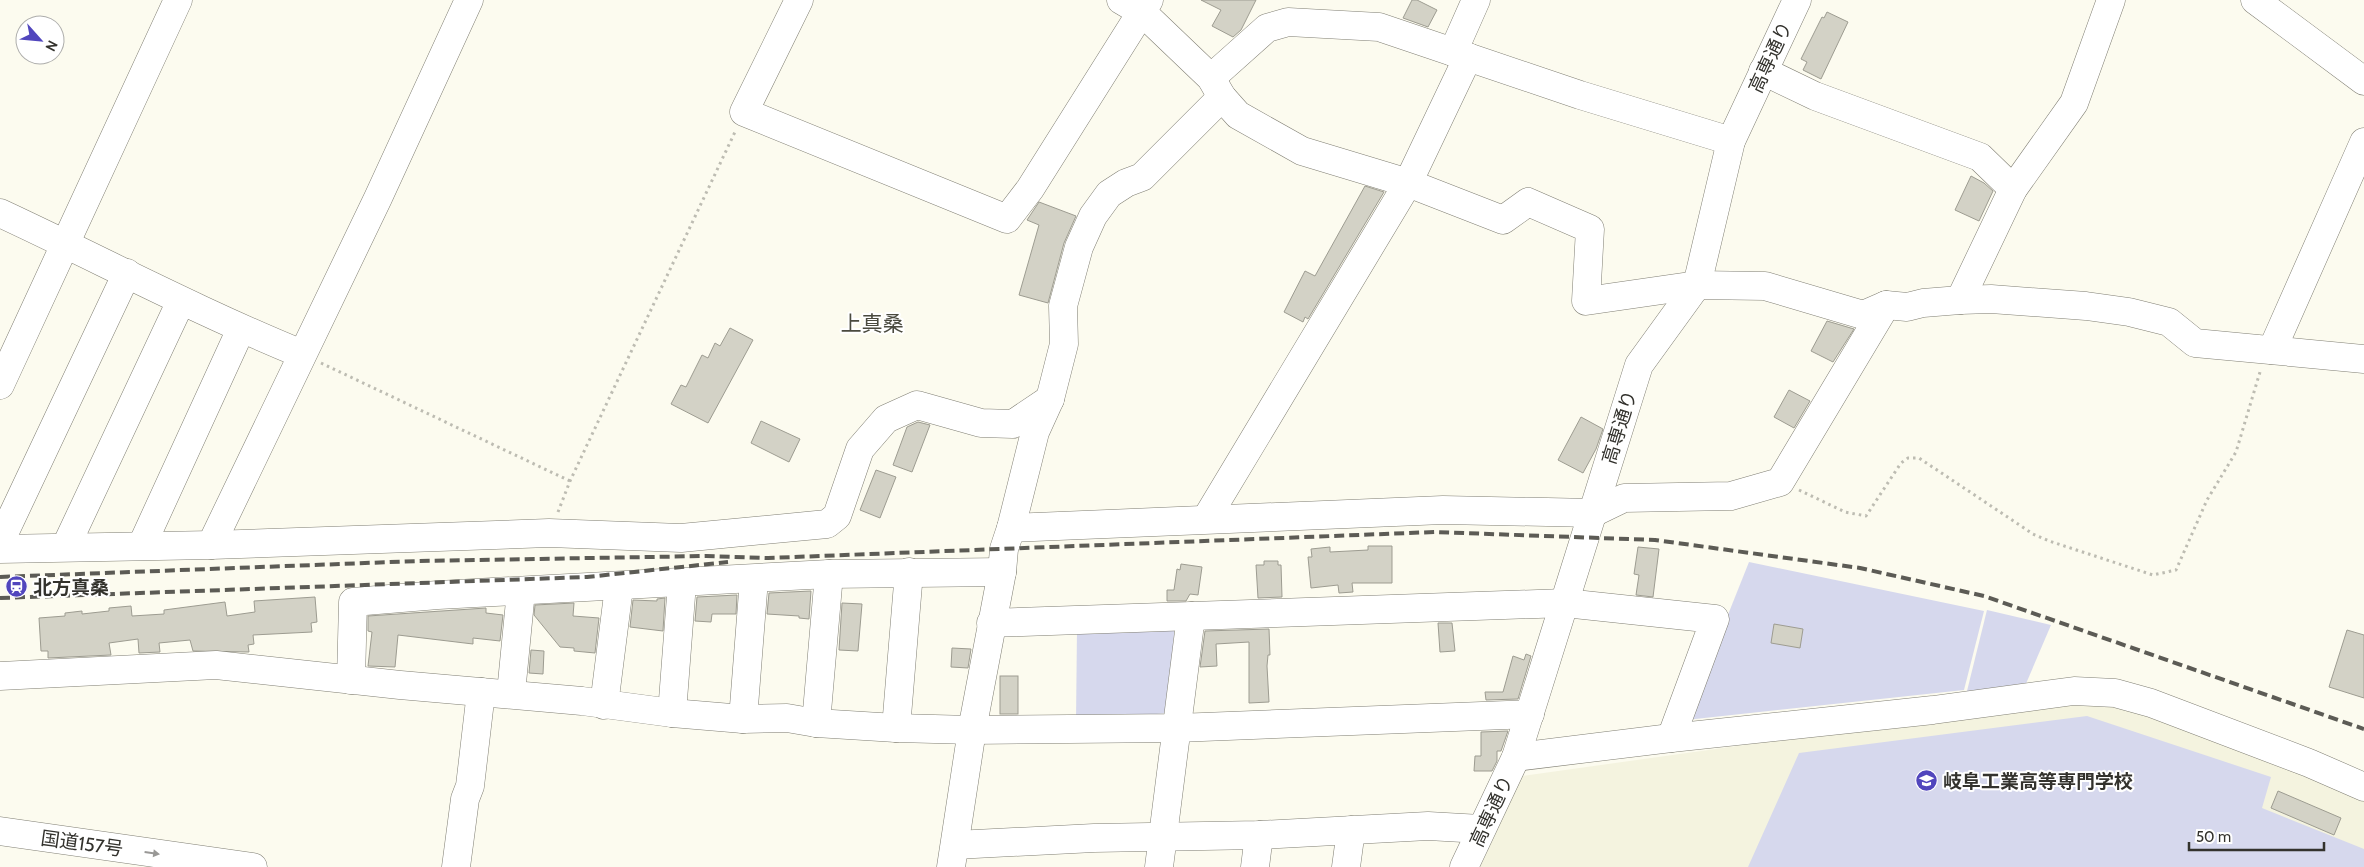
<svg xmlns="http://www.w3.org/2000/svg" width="2364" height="867" font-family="Cabin,'Noto Sans JP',sans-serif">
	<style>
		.built { fill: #f4f3df }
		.green { fill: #d6d8ed }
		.building { fill: #d3d2c6; stroke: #9d9c91 }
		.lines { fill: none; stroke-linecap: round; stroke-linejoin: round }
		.minor-casing { stroke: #807f74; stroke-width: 29 }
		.highway-casing { stroke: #807f74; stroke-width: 29 }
		.path { stroke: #bdbcb2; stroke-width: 3; stroke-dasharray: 2.5 4; stroke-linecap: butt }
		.minor { stroke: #fff; stroke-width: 28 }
		.highway { stroke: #fff; stroke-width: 28 }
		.rail { stroke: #5c5b55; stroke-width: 4; stroke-dasharray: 10 5; stroke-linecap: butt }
		.oneway { fill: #999896 }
		.labels { text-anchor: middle; stroke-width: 4; stroke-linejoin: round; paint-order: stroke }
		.street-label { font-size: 19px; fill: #33322d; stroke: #fff }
		.poi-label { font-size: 19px; font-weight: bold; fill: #33322d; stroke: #fff; text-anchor: start }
		.quarter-label { font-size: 21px; fill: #4a4a3f; stroke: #fff }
	</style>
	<rect width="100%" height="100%" fill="#fcfbef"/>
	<polygon class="built" points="2074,699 2131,708 2364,793 2364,867 1480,867 1522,776"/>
	<g class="green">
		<polygon points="1749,562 1984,611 1964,690 1686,720"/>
		<polygon points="1987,610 2051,625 2025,686 1967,691"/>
		<polygon points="1175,621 1168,713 1076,721 1077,629"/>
		<polygon points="2087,716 2271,777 2262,808 2364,849 2364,867 1748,867 1799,753"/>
	</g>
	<g class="building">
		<polygon points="1201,0 1256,0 1241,30 1233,37 1212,26 1221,10"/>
		<polygon points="1412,0 1417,0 1437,10 1428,27 1403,18"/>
		<polygon points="1827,12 1848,22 1821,79 1803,70 1807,62 1801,59 1822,17 1824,18"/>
		<polygon points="1971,176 1984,183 1993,191 1979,221 1955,210"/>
		<polygon points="1365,186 1384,192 1308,319 1305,317 1303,322 1284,312 1305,271 1315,276"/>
		<polygon points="1039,202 1076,216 1064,243 1048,303 1019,295 1039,225 1027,220"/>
		<polygon points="1827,321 1854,329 1833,362 1811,351"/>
		<polygon points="730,328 753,340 708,423 671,404 681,385 686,387 702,355 708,358 715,343 720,346"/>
		<polygon points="1789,390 1810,401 1794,428 1774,417"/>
		<polygon points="1581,417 1603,429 1596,449 1583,473 1558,460"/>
		<polygon points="761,421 800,439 789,462 751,443"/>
		<polygon points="918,422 930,425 912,472 893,465 907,427"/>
		<polygon points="876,470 896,477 880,518 860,510"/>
		<polygon points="1368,546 1392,546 1392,583 1352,583 1353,592 1339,593 1338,585 1311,588 1308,557 1312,557 1311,549 1330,547 1330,552 1368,550"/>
		<polygon points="1638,547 1659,549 1653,597 1636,595 1639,575 1634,574"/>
		<polygon points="1264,561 1278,561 1278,565 1281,565 1282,597 1258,598 1256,565 1264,565"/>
		<polygon points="1181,564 1202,567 1198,595 1190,594 1186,601 1167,601 1167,590 1174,590 1177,569 1180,570"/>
		<polygon points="811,591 809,619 799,618 799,616 767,614 769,593"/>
		<polygon points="737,595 736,614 712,614 711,622 695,621 697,597"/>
		<polygon points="315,597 317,622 311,623 312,632 253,635 254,644 248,645 249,652 193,651 190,640 159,643 160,652 139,653 138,639 109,643 111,655 48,658 48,651 41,651 39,618 65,616 65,613 82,611 82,614 109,611 109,608 131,606 132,616 164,614 164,610 225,602 227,616 255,612 254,601"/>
		<polygon points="665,598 663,631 630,627 633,600 657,601 657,599"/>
		<polygon points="574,603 573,616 599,618 595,653 574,651 574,648 560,647 534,615 535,605"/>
		<polygon points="842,603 862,604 858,651 839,650"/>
		<polygon points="486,608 486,613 503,615 500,641 473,638 473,644 398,635 395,667 368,666 372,632 368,631 368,616"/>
		<polygon points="1438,623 1452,623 1455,651 1440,652"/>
		<polygon points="1774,624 1803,629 1800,648 1771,643"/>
		<polygon points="1269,629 1270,655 1268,655 1267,666 1269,702 1249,703 1249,642 1216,644 1217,666 1200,667 1205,631"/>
		<polygon points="2347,630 2364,635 2364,698 2329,687"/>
		<polygon points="952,648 971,649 968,668 951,667"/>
		<polygon points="531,650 544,651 543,674 529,673"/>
		<polygon points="1526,654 1531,656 1518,699 1486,700 1485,692 1503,692 1513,656 1524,660"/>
		<rect x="1000" y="676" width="18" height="38"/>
		<polygon points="1508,731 1501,751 1497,751 1497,761 1492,771 1474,771 1475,756 1481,756 1481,732"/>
		<polygon points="2278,791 2341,818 2334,835 2271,808"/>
	</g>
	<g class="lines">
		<defs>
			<g id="minor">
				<polyline points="799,0 744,112 1007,219 1030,189 1149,0"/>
				<polyline points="1121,0 1143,13 1211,78 1222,97 1238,115 1302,151 1408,183 1503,220 1528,202 1590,229 1586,301 1697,285 1765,286 1863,315 1886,305 1907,307 1923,303 1960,300 1991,299 2086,306 2129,312 2169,322 2195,343 2364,359"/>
				<polyline points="2255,0 2364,81"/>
				<polyline points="1453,52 1476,0"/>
				<polyline points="1763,71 1815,96 1980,157 2013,189"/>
				<polyline points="1211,78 1267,28 1288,22 1379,27 1580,95 1731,141"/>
				<path d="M0 213C101 260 199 312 302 354"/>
				<polyline points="1960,300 2013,189 2074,103 2111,0"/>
				<polyline points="2272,350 2364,142"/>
				<polyline points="0,385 178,0"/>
				<polyline points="1206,519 1408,183 1468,57"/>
				<polyline points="1011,528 1443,510 1593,513 1624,498 1731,496 1780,482 1886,305"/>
				<polyline points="0,542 127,273"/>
				<polyline points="142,545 241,329"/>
				<polyline points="211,545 378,198 469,0"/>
				<polyline points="66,546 181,301"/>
				<polyline points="0,549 211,545 549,533 681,538 827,524 837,516 860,449 886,419 917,405 981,423 1013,424 1050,399"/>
				<polyline points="991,623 1565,603 1715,619 1671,738"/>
				<polyline points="0,676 216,665 400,685 582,701 672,713 743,719 787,718 816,723 896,728 972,730 1177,728 1530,714"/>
				<polyline points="351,680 353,602 438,595 829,574 1002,572"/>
				<polyline points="511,693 521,591"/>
				<polyline points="604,705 619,587"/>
				<polyline points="672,713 682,583"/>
				<polyline points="743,719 754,579"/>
				<polyline points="816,723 829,574"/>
				<polyline points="896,728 909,572"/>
				<polyline points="1516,757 1671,738 1933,710 2074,691 2115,693 2151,703 2309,763 2364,787"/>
				<polyline points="955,845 1094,838 1259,835 1428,826 1481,829"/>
				<polyline points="456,867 465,799 470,786 481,692"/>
				<polyline points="951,867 972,730 1002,572 1004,549 1011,528 1035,432 1050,399 1064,344 1063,306 1079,247 1093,216 1109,194 1126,183 1142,177 1222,97"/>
				<polyline points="1159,867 1191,616"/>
				<polyline points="1255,867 1259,835"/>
				<polyline points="1346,867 1351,830"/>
				<polyline points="1464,867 1516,757 1639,365 1697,285 1731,141 1797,0"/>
			</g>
			<polyline id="highway" points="0,831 253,867"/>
		</defs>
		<use href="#minor" class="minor-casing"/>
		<use href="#highway" class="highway-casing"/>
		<g class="path">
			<polyline points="321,363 570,481"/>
			<polyline points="1799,490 1845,512 1866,516 1901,463 1908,458 1919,458 2033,534 2049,541 2153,575 2176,570 2207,500 2236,452 2260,372"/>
			<polyline points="558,512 570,481 735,132"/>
		</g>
		<use href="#minor" class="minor"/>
		<use href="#highway" class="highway"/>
		<g class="rail">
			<polyline points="0,577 418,561 706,556 768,558 1435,532 1655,540 1860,568 1984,596 2364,729"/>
			<polyline points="0,598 587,577 728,562"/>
		</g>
	</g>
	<defs><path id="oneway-solid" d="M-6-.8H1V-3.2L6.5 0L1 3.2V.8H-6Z" transform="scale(1.25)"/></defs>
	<use class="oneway" href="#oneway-solid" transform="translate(152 853) rotate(8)"/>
	<defs>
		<symbol id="station-disc" viewBox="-11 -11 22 22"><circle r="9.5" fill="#5146bd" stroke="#fff"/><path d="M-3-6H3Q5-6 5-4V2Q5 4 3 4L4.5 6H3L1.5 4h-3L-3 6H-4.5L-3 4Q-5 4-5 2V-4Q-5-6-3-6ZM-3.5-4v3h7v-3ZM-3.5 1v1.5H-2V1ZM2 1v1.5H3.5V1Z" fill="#fff"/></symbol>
		<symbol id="university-disc" viewBox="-11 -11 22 22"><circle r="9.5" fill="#5146bd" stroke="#fff"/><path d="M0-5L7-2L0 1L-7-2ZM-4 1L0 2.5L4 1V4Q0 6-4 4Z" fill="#fff"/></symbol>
	</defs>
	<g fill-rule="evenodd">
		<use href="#station-disc" x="4" y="574" width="25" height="25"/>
		<use href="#university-disc" x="1914" y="768" width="25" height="25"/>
	</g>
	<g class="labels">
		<g class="street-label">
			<text transform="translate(1770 57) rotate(-65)" y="7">高専通り</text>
			<text transform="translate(1619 427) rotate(-73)" y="7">高専通り</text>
			<text transform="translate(1491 811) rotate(-65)" y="7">高専通り</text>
			<text transform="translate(82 843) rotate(8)" y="7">国道157号</text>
		</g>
		<g class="poi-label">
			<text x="33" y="594">北方真桑</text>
			<text x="1943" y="788">岐阜工業高等専門学校</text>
		</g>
		<g class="quarter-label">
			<text x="872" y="331">上真桑</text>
		</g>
	</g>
	<g transform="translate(40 40) rotate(117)"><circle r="24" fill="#ffffff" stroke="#adadab"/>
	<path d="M0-4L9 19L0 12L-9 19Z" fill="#5146bd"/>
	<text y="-8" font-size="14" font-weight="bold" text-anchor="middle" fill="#33322d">N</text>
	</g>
	<path d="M2189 842v8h135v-8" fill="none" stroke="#33322d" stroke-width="2.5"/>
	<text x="2196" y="842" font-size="15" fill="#33322d" stroke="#ffffff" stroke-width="4" paint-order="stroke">50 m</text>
</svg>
